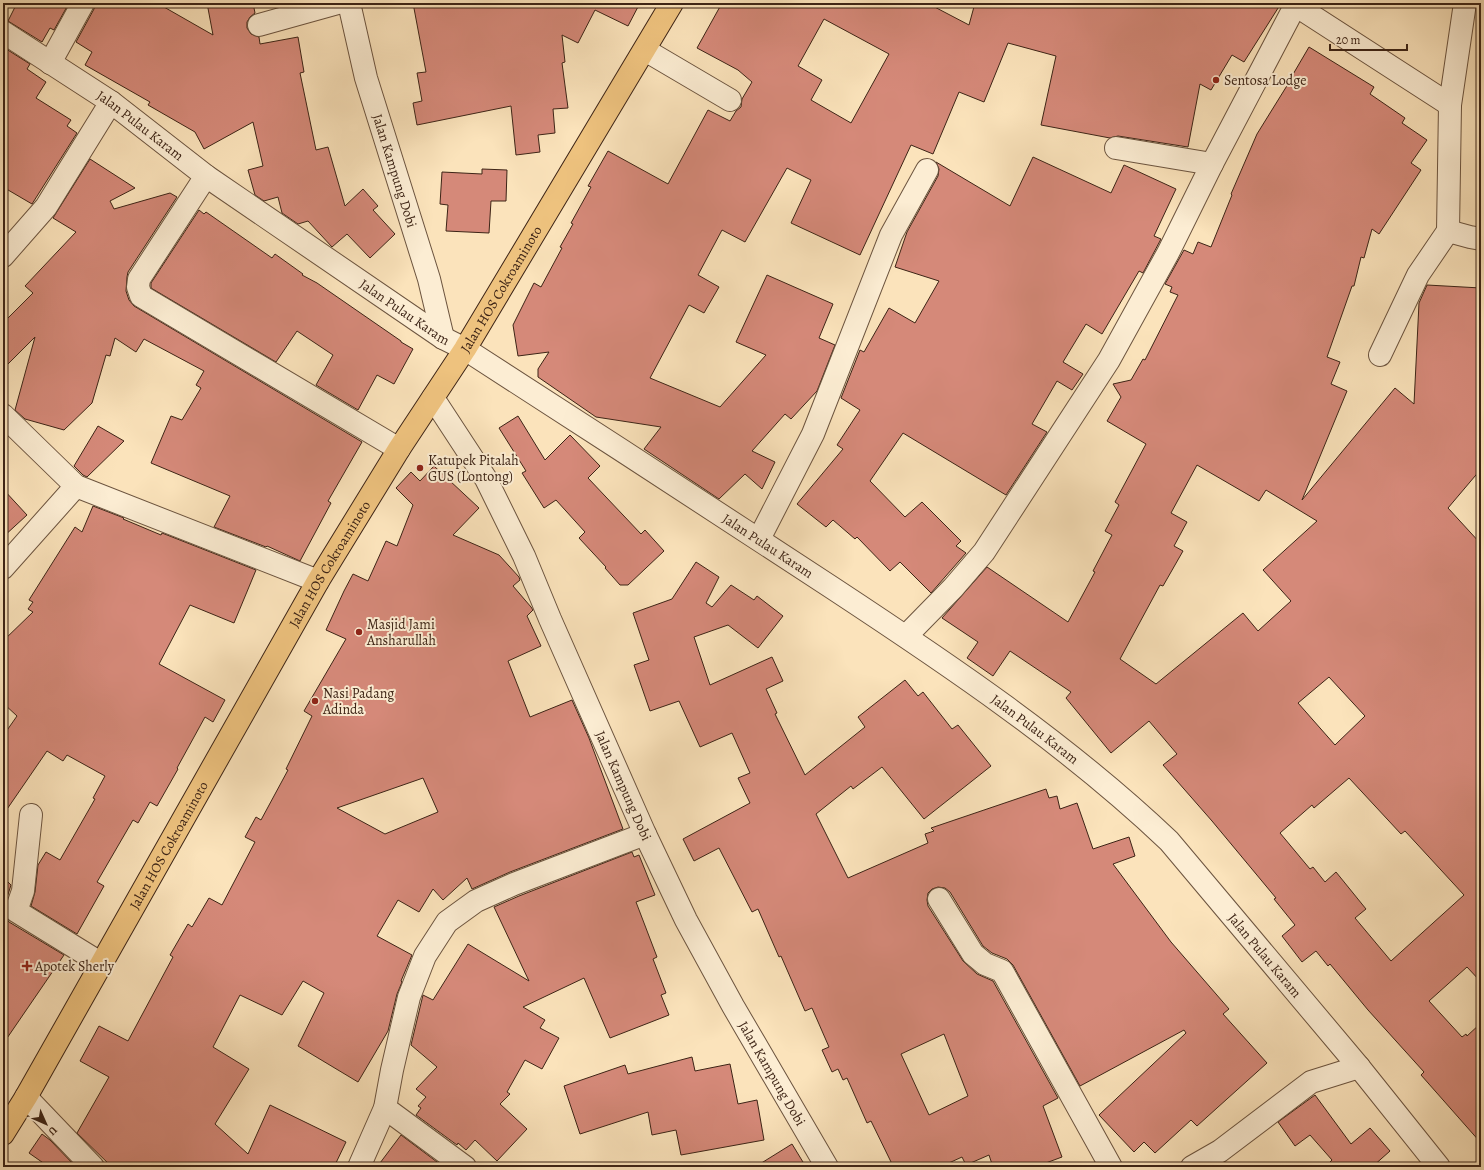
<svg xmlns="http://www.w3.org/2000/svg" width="1484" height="1170" font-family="Alegreya,serif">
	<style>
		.building { fill: #d58979; stroke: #3d2416; fill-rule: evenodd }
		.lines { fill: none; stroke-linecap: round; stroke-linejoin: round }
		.minor-casing { stroke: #6c543f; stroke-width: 24 }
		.major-casing { stroke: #3d2416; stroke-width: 24 }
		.minor { stroke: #fcedd3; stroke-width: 22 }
		.major { stroke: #eec27e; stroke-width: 22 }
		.poi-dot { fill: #8f2418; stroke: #fcedd3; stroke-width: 1.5 }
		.labels { text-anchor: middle; stroke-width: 4; stroke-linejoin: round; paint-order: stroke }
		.poi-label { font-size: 14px; fill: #3d2416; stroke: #fcedd3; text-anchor: start }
		.street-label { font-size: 14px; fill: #3d2416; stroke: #fcedd3 }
	</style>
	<rect width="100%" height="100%" fill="#fbe3bb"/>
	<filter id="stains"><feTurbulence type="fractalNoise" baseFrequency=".005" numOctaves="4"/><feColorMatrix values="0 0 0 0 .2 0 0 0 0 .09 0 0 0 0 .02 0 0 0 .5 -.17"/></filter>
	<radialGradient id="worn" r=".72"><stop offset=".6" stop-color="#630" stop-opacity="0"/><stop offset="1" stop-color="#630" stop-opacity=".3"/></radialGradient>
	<g class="building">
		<polygon points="17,3 69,3 54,30 50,28 42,42 8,21"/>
		<polygon points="95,3 157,3 213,35 207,3 253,3 255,13 250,17 247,22 247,28 251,34 259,37 260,44 298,37 304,72 300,73 316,150 328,147 345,206 363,189 378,206 373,210 395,234 370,258 347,234 332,247 308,221 298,224 282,213 278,197 264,201 255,195 248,170 263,166 253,122 204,149 195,132 148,105 150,102 85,65 92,52 76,42 94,9"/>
		<polygon points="413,3 640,3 628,26 595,10 578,43 562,35 565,62 562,63 568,108 553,109 555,133 538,135 540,152 516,155 511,106 417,125 413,103 422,101 417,73 426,72"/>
		<path d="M722 3H927L969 25 975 3H1280V5L1244 62 1232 55 1211 90 1200 84 1188 147 1118 136 1110 138 1041 125 1056 56 1008 43 984 102 959 92 933 154 911 145 860 255 791 223 811 180 787 168 745 242 722 230 698 275 719 287 704 313 689 305 650 378 720 407 766 355 736 342 767 275 833 304 819 338 835 345 817 391 791 419 785 414 752 451 775 462 762 489 745 474 719 499 644 449 661 427 596 417 538 377V369L549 352 518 356 513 325 534 283 541 287 562 248 560 247 573 224 571 223 591 187 588 186 608 151 668 184 708 110 730 121 736 111 741 107 742 99 752 82 738 70 697 48ZM824 19 889 54 851 123 811 100 822 80 798 66Z"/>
		<polygon points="3,47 30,64 27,69 46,82 36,98 71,120 67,126 77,133 32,204 3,187"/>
		<path d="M1309 47 1374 87 1370 94 1405 118 1402 123 1427 140 1411 163 1421 170 1379 234 1372 229 1364 258 1361 257 1354 286H1352L1327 357 1340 362 1331 384 1347 391 1302 500 1395 388 1414 404 1419 303 1427 285 1481 288V469L1448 508 1481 544V982L1467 967 1429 1001 1462 1037 1466 1034 1467 1036 1481 1023V1143L1421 1075 1424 1072 1368 1010 1330 964 1328 966 1316 951 1302 962 1282 936 1295 925 1274 899 1276 898 1212 821 1163 765 1177 754 1149 721 1111 753 1066 698 1071 692 1010 651 993 676 967 658 978 642 942 618 987 567 1068 622 1095 572 1093 571 1112 535 1105 531 1119 505 1115 502 1146 444 1107 421 1121 397 1113 384 1131 380 1143 359 1145 360 1178 295 1170 292 1172 287 1165 284 1184 250 1193 254 1198 242 1211 247 1232 195 1231 194 1257 134 1293 76H1292ZM1197 465 1259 501 1266 490 1317 521 1263 570 1291 601 1258 631 1243 613 1156 684 1120 659 1160 585 1163 586 1183 551 1174 546 1187 522 1171 513ZM1329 677 1365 716 1335 745 1298 703ZM1349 778 1401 834 1405 831 1464 895 1391 961 1355 918 1366 909 1336 872 1325 882 1313 867 1310 869 1280 833 1312 805 1314 808Z"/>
		<polygon points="1033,157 1111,193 1124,165 1176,189 1154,236 1161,239 1143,273 1139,271 1102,334 1086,324 1063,362 1083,374 1072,390 1057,381 1032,424 1047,432 1006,495 903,433 870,481 905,517 922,502 961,541 956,546 966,553 931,593 900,562 890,571 857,537 855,539 833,520 826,527 797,504 843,449 837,445 860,410 841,398 860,350 864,352 889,308 915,323 939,281 895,267 907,232 938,176 939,169 936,162 1010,206"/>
		<polygon points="90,159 135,188 110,201 114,209 170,193 177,197 128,272 127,277 126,291 129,300 134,306 362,442 328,501 331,503 300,561 267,546 266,547 214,527 230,496 151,463 171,416 182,420 201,388 196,385 204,371 144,339 136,352 115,338 110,356 106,355 92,403 64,430 25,419 15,410 35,337 3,369 3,323 33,293 25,286 76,232 53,218"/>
		<polygon points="482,169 507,170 506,201 491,201 489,233 446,231 448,205 440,204 442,172 482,174"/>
		<polygon points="199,210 204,214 206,212 272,258 275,254 303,274 302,275 317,283 401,341 401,342 413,349 394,384 377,375 358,410 316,385 333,355 297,331 276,362 151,288 151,283"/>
		<polygon points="518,416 545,460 570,435 600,466 588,478 641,534 645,530 664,551 628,585 620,585 605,568 606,567 579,538 585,532 556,500 544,508 522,473 526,471 499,428"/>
		<polygon points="98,426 124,441 87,477 83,475 74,466"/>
		<path d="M434 466 479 508 453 535 499 555 519 577 520 580 513 586 531 607 533 610 527 616 541 646 508 661 530 717 572 700 589 738 623 829 510 872 472 889 467 878 443 900 433 889 419 912 398 900 377 936 412 955 401 981 402 982 397 994 388 1031 358 1082 298 1046 324 993 303 981 282 1015 240 995 213 1047 249 1069 215 1124 248 1154 270 1105 346 1142 334 1167H112L77 1133 109 1077 80 1061 99 1026 128 1041 173 957 170 955 188 924 192 927 209 898 222 905 255 842 245 837 256 817 261 820 288 770 286 769 312 716 304 711 346 639 326 630 344 591 353 574 368 581 386 541 397 546 413 505 396 488 411 472 420 481ZM423 778 438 812 385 834 337 808Z"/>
		<polygon points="3,489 27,515 3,537"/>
		<polygon points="93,506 124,518 123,519 161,535 162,533 256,570 234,623 190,605 159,664 225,700 213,722 205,717 177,768 178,769 157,806 150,802 138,823 133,820 97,882 104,886 77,934 31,906 35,892 38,865 46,852 60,860 95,799 93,798 105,776 67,755 63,761 47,751 3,815 3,736 17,716 3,703 3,641 33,612 28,609 33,602 29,600 75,527 82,532"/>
		<path d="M696 562 719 577 706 603 712 607 731 585 754 600 757 596 783 616 758 648 728 625 694 637 710 685 772 657 783 681 766 689 777 713 775 714 805 775 865 727 858 717 905 680 918 696 923 692 952 729 958 725 991 766 924 819 882 767 853 789 851 786 816 814 848 878 928 843 925 834 934 831 931 828 1046 789 1049 798 1057 796 1060 809 1077 803 1093 849 1129 837 1135 856 1113 864 1171 942 1229 1009 1223 1014 1267 1063 1197 1126 1191 1120 1155 1153 1144 1142 1134 1152 1099 1115 1186 1033 1184 1030 1080 1086 1013 965 1007 959 992 953 983 946 950 892 945 888 938 887 932 889 928 893 927 900 928 906 963 961 977 974 993 981 1058 1098 1043 1106 1062 1157 1035 1167H993L989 1155 966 1165 962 1157 940 1167 893 1166 871 1121 867 1123 847 1078 843 1080 838 1069 832 1072 822 1050 829 1047 812 1008 805 1011 781 956 779 957 758 909 752 912 719 848 694 861 683 839 750 803 738 778 750 773 732 733 700 747 679 701 650 711 634 665 649 660 633 613 672 599ZM944 1034 968 1096 929 1115 901 1054Z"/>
		<polygon points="632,852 634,857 639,855 655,895 636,902 657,957 653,959 666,993 661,995 669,1015 610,1038 584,978 523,1007 545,1020 540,1028 559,1038 542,1069 525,1060 507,1092 510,1094 500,1104 527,1129 497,1161 475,1140 466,1150 458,1143 457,1145 416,1115 421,1108 418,1106 426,1097 416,1089 437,1067 411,1045 423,995 433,1000 468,944 529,981 494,907 519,896"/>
		<polygon points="3,877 11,885 4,907 4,913 6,918 9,922 64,955 3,1044"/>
		<polygon points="692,1057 695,1071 730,1064 738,1104 757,1100 764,1140 681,1155 676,1130 652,1135 648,1112 580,1134 564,1086 625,1065 628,1074"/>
		<polygon points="1315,1095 1351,1144 1370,1128 1390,1151 1372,1167 1325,1167 1332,1160 1310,1135 1295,1146 1278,1122"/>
		<polygon points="42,1134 50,1140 76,1167 49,1167 29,1153"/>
		<polygon points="401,1135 441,1165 440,1167 377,1167"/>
		<polygon points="792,1144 806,1167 755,1167"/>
	</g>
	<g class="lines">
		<defs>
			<g id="minor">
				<path id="s1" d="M349 3 366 78 429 279 443 338"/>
				<polyline points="1292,3 1450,105 1465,3"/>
				<polyline points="259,25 338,3"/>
				<path id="s2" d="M3 32 111 102 206 176 443 338 465 349C587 428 710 507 831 587 948 664 1067 744 1169 841L1359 1067 1439 1167"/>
				<polyline points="645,50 730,100"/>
				<polyline points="50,63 83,3"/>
				<polyline points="1450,105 1448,231 1470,237 1481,239"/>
				<polyline points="1116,148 1212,164"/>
				<polyline points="206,176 139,279 138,287 141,296 399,449"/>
				<polyline points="3,256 46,207 111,102"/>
				<polyline points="1380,355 1418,275 1448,231"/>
				<path id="s3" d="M433 398 486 479 524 556 550 619 645 834 686 920 733 1006 827 1167"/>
				<polyline points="3,415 76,486 318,581"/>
				<polyline points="759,539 813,434 891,235 927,170"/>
				<polyline points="3,568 76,486"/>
				<polyline points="906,636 953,588 984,552 1109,360 1168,253 1212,164 1295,6"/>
				<polyline points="31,815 23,891 16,911 102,964"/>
				<polyline points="939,899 973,954 985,964 1002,971 1005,976 1111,1167"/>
				<polyline points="26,1097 93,1167"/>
				<polyline points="385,1108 465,1167"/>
				<polyline points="359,1167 385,1108 392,1070 409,997 425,956 447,922 476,901 514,884 645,834"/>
				<polyline points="1192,1167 1220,1151 1311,1082 1359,1067"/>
			</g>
			<g id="major">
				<path id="s4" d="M3 1134 26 1097 318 581 399 449 465 349 672 3"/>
			</g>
		</defs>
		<use href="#minor" class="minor-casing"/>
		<use href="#major" class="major-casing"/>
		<use href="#minor" class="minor"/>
		<use href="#major" class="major"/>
	</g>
	<g class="poi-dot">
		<circle cx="1216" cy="80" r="4"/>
		<circle cx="420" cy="468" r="4"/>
		<circle cx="359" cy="632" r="4"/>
		<circle cx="315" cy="701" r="4"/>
		<path d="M25 960h4v4h4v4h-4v4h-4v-4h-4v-4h4z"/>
	</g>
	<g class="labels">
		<g class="poi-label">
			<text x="1224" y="85">Sentosa Lodge</text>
			<text x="428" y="465">Katupek Pitalah<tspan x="428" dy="16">GUS (Lontong)</tspan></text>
			<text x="367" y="629">Masjid Jami<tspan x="367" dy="16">Ansharullah</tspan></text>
			<text x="323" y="698">Nasi Padang<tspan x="323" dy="16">Adinda</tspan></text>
			<text x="35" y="971">Apotek Sherly</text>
		</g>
		<g class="street-label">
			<text dy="5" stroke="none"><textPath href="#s2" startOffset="166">Jalan Pulau Karam</textPath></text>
			<text dy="5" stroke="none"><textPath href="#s1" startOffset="174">Jalan Kampung Dobi</textPath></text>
			<text dy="5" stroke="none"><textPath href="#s4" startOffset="981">Jalan HOS Cokroaminoto</textPath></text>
			<text dy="5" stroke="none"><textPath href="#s2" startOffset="490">Jalan Pulau Karam</textPath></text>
			<text dy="5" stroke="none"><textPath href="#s2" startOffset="922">Jalan Pulau Karam</textPath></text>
			<text dy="5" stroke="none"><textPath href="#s4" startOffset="657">Jalan HOS Cokroaminoto</textPath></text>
			<text dy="5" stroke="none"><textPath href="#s2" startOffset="1246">Jalan Pulau Karam</textPath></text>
			<text dy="5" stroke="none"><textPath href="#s3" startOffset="433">Jalan Kampung Dobi</textPath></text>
			<text dy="5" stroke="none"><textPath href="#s4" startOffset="333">Jalan HOS Cokroaminoto</textPath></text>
			<text dy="5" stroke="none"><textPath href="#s2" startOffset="1570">Jalan Pulau Karam</textPath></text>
			<text dy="5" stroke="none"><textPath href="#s3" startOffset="757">Jalan Kampung Dobi</textPath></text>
		</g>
	</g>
	<rect width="1484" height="1170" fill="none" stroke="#fbe3bb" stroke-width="16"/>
	<rect x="4" y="4" width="1476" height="1162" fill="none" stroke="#3d2416" stroke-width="2"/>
	<rect x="8" y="8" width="1468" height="1154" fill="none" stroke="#3d2416"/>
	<g transform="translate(46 1124) rotate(135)" stroke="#fcedd3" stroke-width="3" paint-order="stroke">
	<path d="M0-3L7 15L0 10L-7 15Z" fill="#3d2416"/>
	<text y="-6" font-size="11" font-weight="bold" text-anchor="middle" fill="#3d2416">U</text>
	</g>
	<path d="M1330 44v6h77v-6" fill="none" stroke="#3d2416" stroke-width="2"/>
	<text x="1336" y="44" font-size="12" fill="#3d2416" stroke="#fcedd3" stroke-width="3" paint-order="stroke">20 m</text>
	<rect width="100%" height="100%" filter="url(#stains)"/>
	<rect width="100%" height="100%" fill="url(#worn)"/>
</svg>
